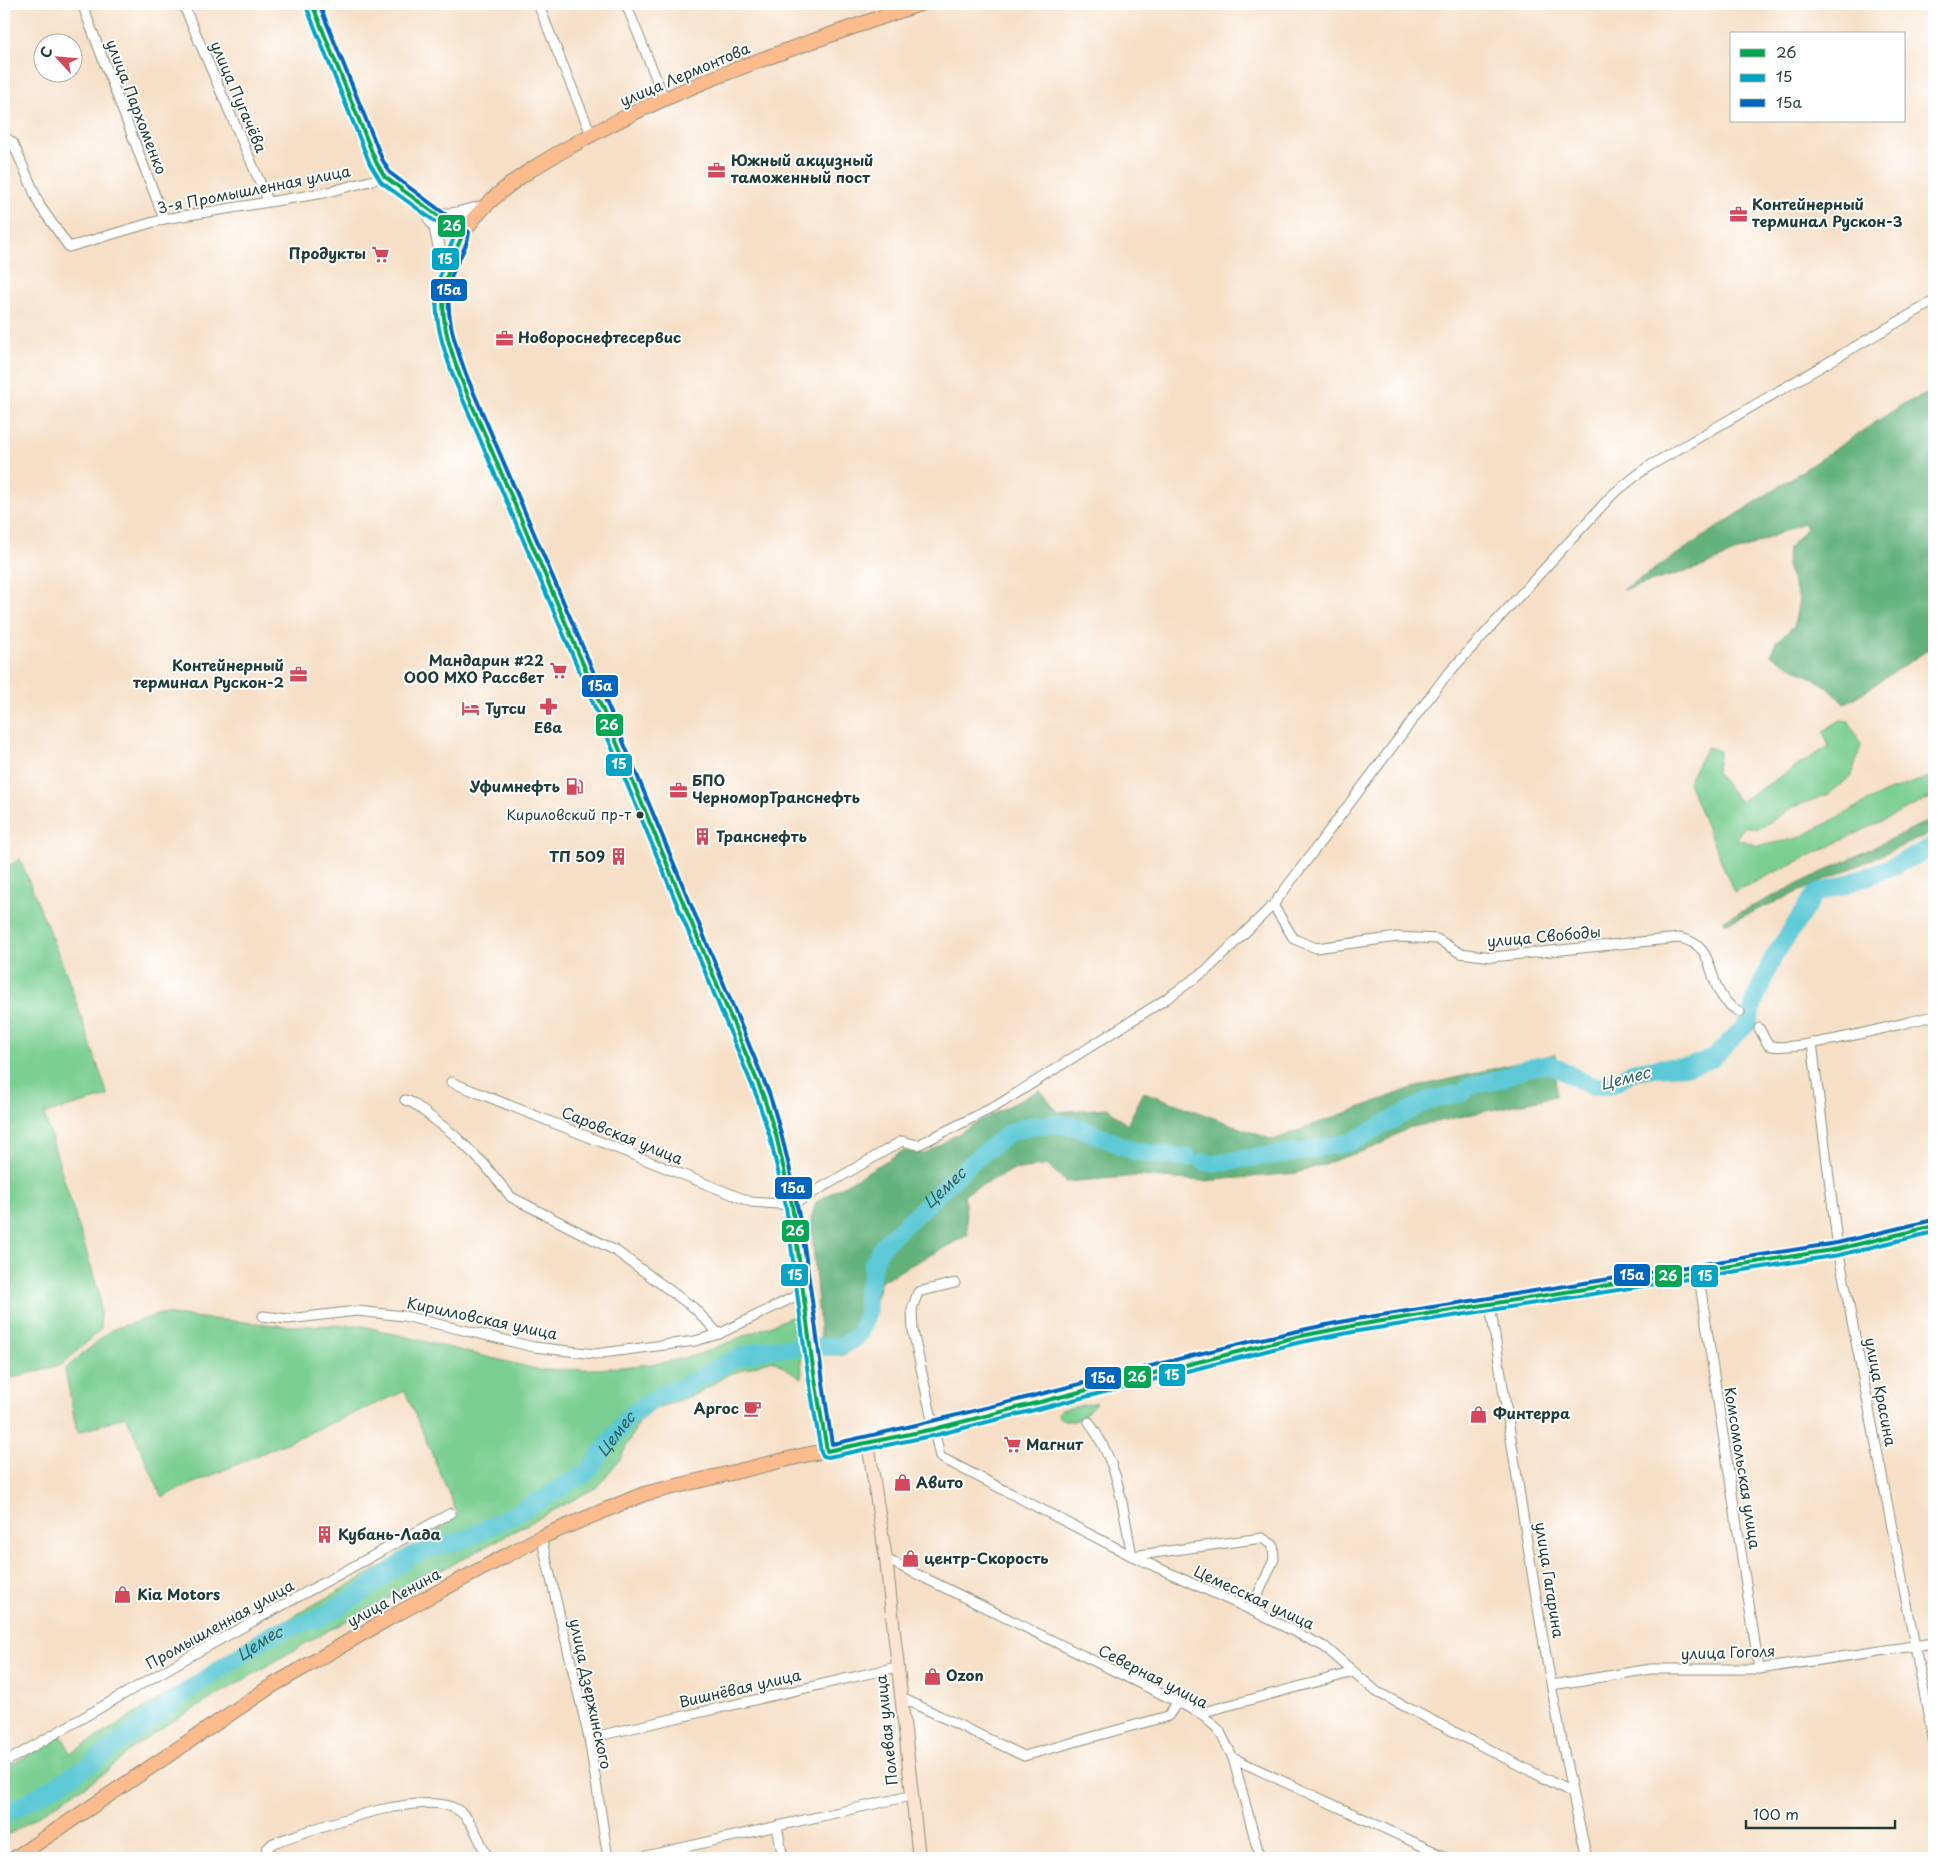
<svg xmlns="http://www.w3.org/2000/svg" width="1938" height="1862" font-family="'Playpen Sans',sans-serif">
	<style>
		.green { fill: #7bcf92; stroke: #4d8663 }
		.forest { fill: #64b27c; stroke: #427858 }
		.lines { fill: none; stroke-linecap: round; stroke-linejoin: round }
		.river { stroke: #5dc9d6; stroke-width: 18 }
		.minor-casing { stroke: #8a8e7d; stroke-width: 11 }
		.tertiary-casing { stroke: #8a8e7d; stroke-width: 13 }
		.secondary-casing { stroke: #8a8e7d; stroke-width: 14 }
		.primary-casing { stroke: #8a8e7d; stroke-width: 16 }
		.trunk-casing { stroke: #8a8e7d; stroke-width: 16 }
		.minor { stroke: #fff; stroke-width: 9 }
		.tertiary { stroke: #fff; stroke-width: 11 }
		.secondary { stroke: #fde4d1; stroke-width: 12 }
		.primary { stroke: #fbbb8c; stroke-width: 14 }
		.trunk { stroke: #fbbb8c; stroke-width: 14 }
		.bus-1-casing { stroke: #fff; stroke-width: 8 }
		.bus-2-casing { stroke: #fff; stroke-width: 8 }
		.bus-3-casing { stroke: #fff; stroke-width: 8 }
		.bus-1 { stroke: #00a651; stroke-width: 4 }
		.bus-2 { stroke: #02a4c6; stroke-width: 4 }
		.bus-3 { stroke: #0065bd; stroke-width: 4 }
		.bus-dot { fill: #1f3d34; stroke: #fff; stroke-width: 2 }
		.labels { text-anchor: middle; stroke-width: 4; stroke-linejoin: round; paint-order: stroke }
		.bus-label { font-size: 14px; fill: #1f3d34; stroke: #fff; text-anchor: end }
		.street-label { font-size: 15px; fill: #1f3d34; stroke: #fff }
		.poi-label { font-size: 15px; font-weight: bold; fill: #1f3d34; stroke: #fff; text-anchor: start }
		.water-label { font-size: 16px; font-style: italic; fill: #2e605c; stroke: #fff }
		.line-badge { stroke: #fff; stroke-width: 2 }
		.badge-label { font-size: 14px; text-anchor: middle; font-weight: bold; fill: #fff }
	</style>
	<rect width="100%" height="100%" fill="#fff"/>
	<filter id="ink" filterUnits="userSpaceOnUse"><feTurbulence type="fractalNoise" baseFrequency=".02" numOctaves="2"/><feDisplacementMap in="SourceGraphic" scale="10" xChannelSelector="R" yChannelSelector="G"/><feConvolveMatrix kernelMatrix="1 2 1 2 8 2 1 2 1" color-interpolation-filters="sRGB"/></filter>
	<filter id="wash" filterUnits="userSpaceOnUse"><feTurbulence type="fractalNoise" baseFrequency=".0096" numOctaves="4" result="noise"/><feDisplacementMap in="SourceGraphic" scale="20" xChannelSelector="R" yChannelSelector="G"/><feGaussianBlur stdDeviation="1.12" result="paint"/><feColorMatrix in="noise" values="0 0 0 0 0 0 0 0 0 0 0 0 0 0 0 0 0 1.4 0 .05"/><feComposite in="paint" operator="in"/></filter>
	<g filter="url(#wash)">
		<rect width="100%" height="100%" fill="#f6dfc6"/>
		<g class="green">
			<polygon points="1841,720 1849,721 1861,745 1852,775 1829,794 1793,807 1759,829 1745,826 1736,838 1758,846 1799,838 1886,792 1932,776 1934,776 1934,796 1734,892 1688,782 1707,747 1720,751 1716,772 1740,802 1829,746 1823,731"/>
			<polygon points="20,859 68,978 108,1096 44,1114 99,1293 101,1329 63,1364 4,1380 4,869"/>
			<polygon points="160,1314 285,1326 358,1325 540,1370 600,1369 662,1363 697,1355 799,1314 802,1378 772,1360 727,1375 699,1393 652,1410 638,1423 620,1459 597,1487 320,1635 168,1724 134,1747 105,1773 4,1838 4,1769 61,1735 71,1753 301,1612 413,1549 458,1515 405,1391 162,1497 126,1416 77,1433 65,1369 111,1330"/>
			<path d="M1097 1402C1087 1412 1075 1428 1059 1417L1058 1413 1060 1410Z"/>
		</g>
		<g class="forest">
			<polygon points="1934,391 1934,620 1929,624 1934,632 1934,646 1845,704 1825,685 1771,655 1776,642 1794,626 1799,599 1787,566 1788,548 1807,528 1803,523 1704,566 1623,590 1903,404"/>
			<polygon points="1934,818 1934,832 1725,924 1724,920"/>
			<polygon points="1555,1054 1556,1096 1408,1128 1375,1147 1297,1173 1203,1181 1138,1176 1066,1182 1048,1165 1012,1170 964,1194 968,1235 881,1281 861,1345 843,1355 822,1355 811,1219 816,1202 903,1151 924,1154 976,1123 1040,1090 1058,1112 1108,1108 1127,1125 1144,1092 1273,1140 1412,1088"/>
		</g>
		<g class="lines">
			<g class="river">
				<path d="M1204 1162 1215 1164 1241 1159 1294 1153 1351 1142 1429 1100 1462 1093 1471 1086 1503 1078 1527 1068 1550 1064 1591 1086H1604L1615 1083 1632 1072 1654 1068 1688 1066 1712 1059 1748 1023 1757 994 1773 958 1815 894C1855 882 1898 867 1934 845"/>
				<path id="s1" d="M4 1816 88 1766 190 1689 272 1634 320 1618 367 1589 412 1555 471 1537 544 1498 587 1472 627 1419 636 1411 659 1396 679 1389 736 1358 767 1349 841 1346 859 1335 868 1311 866 1292 871 1280 873 1263 884 1244 971 1163 1009 1133 1028 1126 1056 1124 1078 1127 1134 1151 1188 1158"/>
			</g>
		</g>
	</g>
	<g filter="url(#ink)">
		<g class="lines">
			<defs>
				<g id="minor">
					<polyline points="82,4 164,219"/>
					<polyline points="183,4 268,201"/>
					<polyline points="538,4 591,134"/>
					<polyline points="626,4 664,98"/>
					<polyline points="4,136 13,143 40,206 69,247 164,219 324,193 385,177"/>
					<path d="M1273 905 1294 939 1316 948 1398 937 1437 939 1460 953 1492 957 1679 938C1724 946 1700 992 1740 1012"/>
					<path d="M1759 1028 1768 1045C1792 1054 1902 1023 1934 1016"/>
					<polyline points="1812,1043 1838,1249 1934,1744"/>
					<polyline points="451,1082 751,1202 792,1205 902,1141 918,1145 998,1105 1166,999 1208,969 1273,905 1445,677 1612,495 1646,468 1934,301"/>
					<polyline points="405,1100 413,1103 453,1134 484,1164 511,1197 616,1251 694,1308 719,1334"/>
					<polyline points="1698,1271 1759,1669"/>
					<polyline points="955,1283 918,1292 912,1309 913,1331 940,1457 1132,1556 1251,1610 1325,1647 1377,1692 1571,1792"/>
					<path d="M1490 1305C1520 1489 1544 1676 1587 1858"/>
					<polyline points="263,1316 288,1319 357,1311 404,1316 534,1347 595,1354 695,1341 719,1334 804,1292"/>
					<path d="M1089 1422C1120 1467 1122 1504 1132 1556L1262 1538 1273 1545 1274 1559 1251 1610"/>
					<polyline points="541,1537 589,1738 608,1858"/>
					<polyline points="886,1559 1200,1713 1219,1730 1233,1758 1448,1858"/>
					<polyline points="1552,1685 1651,1669 1759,1669 1934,1643"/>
					<polyline points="900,1697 1024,1756 1168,1716 1177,1703"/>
					<polyline points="1200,1713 1354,1672"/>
					<polyline points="589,1738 897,1667"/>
					<polyline points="1233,1758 1260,1858"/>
					<polyline points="4,1763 199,1651 451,1513"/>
					<polyline points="777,1826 783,1858"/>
					<path d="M265 1858 267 1849 273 1843C312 1830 423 1787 458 1810 473 1820 480 1843 488 1858"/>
					<polyline points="637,1858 910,1796"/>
				</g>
				<g id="tertiary">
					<polyline points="312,4 376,162 385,177 463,234"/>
					<polyline points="423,208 435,228 445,275"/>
					<polyline points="434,214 452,214 485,206"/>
				</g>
				<polyline id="secondary" points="868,1443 886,1559 919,1858"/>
				<path id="primary" d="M827 1451 812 1361 792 1205 776 1135 763 1095 611 729 461 379C449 348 436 317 443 284 448 260 460 234 476 216 502 186 538 164 573 145 681 83 802 45 920 4"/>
				<polyline id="trunk" points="15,1858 270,1687 391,1617 541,1537 644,1494 805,1455 934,1429 1296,1337 1357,1325 1838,1249 1934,1226"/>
			</defs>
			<use href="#minor" class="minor-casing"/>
			<use href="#tertiary" class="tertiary-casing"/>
			<use href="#secondary" class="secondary-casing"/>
			<use href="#primary" class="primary-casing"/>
			<use href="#trunk" class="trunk-casing"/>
			<use href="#minor" class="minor"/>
			<use href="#tertiary" class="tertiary"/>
			<use href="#secondary" class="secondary"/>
			<use href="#primary" class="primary"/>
			<use href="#trunk" class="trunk"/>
			<defs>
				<path id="bus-1" d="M312 4 376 162 385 177 463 234C435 293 439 319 461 379L611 729 763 1095 776 1135 792 1205 812 1361 827 1451 934 1429 1296 1337 1357 1325 1838 1249 1934 1226"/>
				<path id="bus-2" d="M306 6 370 164 381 182 455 236C427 294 434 323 455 381L605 731 757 1097 770 1137 786 1206 806 1362 821 1452 823 1456 828 1457 936 1435 1297 1343 1358 1331 1839 1255 1934 1232"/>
				<path id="bus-3" d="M319 4 382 159 390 173 469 232C469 245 456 262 452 275 442 310 455 344 467 377L617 727 769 1093C806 1206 813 1326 832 1444 1008 1407 1180 1353 1356 1319L1837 1243 1933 1220"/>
			</defs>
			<use href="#bus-1" class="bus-1-casing"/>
			<use href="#bus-2" class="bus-2-casing"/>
			<use href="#bus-3" class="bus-3-casing"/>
			<use href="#bus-1" class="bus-1"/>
			<use href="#bus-2" class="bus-2"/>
			<use href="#bus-3" class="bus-3"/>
		</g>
	</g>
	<defs>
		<symbol id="office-bare" viewBox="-9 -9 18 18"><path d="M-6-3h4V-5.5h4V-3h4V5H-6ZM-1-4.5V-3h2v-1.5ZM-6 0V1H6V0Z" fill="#d1495b" stroke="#fff" stroke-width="2.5" paint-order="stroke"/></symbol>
		<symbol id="supermarket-bare" viewBox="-9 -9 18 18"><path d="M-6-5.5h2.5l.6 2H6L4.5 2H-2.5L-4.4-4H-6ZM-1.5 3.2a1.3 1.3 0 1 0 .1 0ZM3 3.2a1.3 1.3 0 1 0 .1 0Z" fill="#d1495b" stroke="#fff" stroke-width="2.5" paint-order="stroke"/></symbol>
		<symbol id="pharmacy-bare" viewBox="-9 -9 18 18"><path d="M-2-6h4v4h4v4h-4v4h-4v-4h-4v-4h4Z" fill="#d1495b" stroke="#fff" stroke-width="2.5" paint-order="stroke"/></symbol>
		<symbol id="hotel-bare" viewBox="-9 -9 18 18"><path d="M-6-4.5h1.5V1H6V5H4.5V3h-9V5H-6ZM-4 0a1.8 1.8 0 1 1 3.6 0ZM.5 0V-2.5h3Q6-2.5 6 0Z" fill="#d1495b" stroke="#fff" stroke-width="2.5" paint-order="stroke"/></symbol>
		<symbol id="fuel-bare" viewBox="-9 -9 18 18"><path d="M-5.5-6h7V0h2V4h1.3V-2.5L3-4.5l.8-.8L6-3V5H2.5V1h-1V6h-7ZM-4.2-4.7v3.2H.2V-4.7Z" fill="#d1495b" stroke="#fff" stroke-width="2.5" paint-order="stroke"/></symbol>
		<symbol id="building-bare" viewBox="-9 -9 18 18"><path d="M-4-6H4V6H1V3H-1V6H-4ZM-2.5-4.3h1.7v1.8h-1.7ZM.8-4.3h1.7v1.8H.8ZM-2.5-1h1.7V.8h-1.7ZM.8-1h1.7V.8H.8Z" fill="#d1495b" stroke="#fff" stroke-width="2.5" paint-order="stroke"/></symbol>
		<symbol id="cafe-bare" viewBox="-9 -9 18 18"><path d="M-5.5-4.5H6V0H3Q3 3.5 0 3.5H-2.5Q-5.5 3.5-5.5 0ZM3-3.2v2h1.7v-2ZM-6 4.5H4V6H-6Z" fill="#d1495b" stroke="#fff" stroke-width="2.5" paint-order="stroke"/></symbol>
		<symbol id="shop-bare" viewBox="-9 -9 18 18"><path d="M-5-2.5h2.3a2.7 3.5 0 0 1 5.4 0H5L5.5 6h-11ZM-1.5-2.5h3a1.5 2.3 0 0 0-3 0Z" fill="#d1495b" stroke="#fff" stroke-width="2.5" paint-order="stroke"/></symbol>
	</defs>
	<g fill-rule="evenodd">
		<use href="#office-bare" x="704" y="158" width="25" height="25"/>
		<use href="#office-bare" x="1726" y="202" width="25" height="25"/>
		<use href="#supermarket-bare" x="368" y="242" width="25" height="25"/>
		<use href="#office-bare" x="492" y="326" width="25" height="25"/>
		<use href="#supermarket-bare" x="546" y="658" width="25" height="25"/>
		<use href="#office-bare" x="286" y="662" width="25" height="25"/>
		<use href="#pharmacy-bare" x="536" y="694" width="25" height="25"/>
		<use href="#hotel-bare" x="458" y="696" width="25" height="25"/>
		<use href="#fuel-bare" x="562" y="774" width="25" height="25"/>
		<use href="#office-bare" x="666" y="778" width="25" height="25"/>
		<use href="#building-bare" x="690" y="824" width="25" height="25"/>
		<use href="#building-bare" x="606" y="844" width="25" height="25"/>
		<use href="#cafe-bare" x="740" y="1396" width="25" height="25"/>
		<use href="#shop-bare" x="1466" y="1402" width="25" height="25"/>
		<use href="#supermarket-bare" x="1000" y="1432" width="25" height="25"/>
		<use href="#shop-bare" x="890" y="1470" width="25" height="25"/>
		<use href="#building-bare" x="312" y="1522" width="25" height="25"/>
		<use href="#shop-bare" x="898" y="1546" width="25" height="25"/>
		<use href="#shop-bare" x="110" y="1582" width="25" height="25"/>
		<use href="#shop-bare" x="920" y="1664" width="25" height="25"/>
	</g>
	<circle class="bus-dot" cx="640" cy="815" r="4.5"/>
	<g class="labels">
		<g class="bus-label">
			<text x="631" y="820">Кириловский пр-т</text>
		</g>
		<g class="street-label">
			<text transform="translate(685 75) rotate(-23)" y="5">улица Лермонтова</text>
			<text transform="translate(238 97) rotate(67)" y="5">улица Пугачёва</text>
			<text transform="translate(136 107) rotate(69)" y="5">улица Пархоменко</text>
			<text transform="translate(254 190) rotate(-11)" y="5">3-я Промышленная улица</text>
			<text transform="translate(1544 937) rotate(-5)" y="5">улица Свободы</text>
			<text transform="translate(622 1136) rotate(22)" y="5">Саровская улица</text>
			<text transform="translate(482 1319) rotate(12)" y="5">Кирилловская улица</text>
			<text transform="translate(1880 1392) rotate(79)" y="5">улица Красина</text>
			<text transform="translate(1742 1468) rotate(81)" y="5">Комсомольская улица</text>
			<text transform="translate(1549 1580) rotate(81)" y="5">улица Гагарина</text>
			<text transform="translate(394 1598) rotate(-29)" y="5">улица Ленина</text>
			<text transform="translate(1254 1598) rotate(25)" y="5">Цемесская улица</text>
			<text transform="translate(220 1625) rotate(-29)" y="5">Промышленная улица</text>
			<text transform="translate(1728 1653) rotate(-2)" y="5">улица Гоголя</text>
			<text transform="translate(1153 1677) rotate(27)" y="5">Северная улица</text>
			<text transform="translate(740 1689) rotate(-13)" y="5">Вишнёвая улица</text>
			<text transform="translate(590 1694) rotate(78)" y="5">улица Дзержинского</text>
			<text transform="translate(887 1730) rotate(-96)" y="5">Полевая улица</text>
		</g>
		<g class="poi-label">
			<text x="731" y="166">Южный акцизный<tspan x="731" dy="17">таможенный пост</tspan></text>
			<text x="1752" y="210">Контейнерный<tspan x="1752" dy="17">терминал Рускон-3</tspan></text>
			<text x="366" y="259" text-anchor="end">Продукты</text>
			<text x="518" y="343">Новороснефтесервис</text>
			<text x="544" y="666" text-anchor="end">Мандарин #22<tspan x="544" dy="17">ООО МХО Рассвет</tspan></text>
			<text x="284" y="671" text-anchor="end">Контейнерный<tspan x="284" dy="17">терминал Рускон-2</tspan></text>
			<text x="485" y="714">Тутси</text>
			<text x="548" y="733" text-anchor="middle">Ева</text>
			<text x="692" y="786">БПО<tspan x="692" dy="17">ЧерноморТранснефть</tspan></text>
			<text x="560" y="792" text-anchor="end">Уфимнефть</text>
			<text x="716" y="842">Транснефть</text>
			<text x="605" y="862" text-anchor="end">ТП 509</text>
			<text x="739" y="1414" text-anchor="end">Аргос</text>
			<text x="1493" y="1419">Финтерра</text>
			<text x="1026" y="1450">Магнит</text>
			<text x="916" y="1488">Авито</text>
			<text x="338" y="1540">Кубань-Лада</text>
			<text x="924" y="1564">центр-Скорость</text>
			<text x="137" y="1600">Kia Motors</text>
			<text x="946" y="1681">Ozon</text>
		</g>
		<g class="water-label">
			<text transform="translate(1625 1078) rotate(-14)" y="6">Цемес</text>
			<text dy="6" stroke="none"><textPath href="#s1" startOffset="1180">Цемес</textPath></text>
			<text dy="6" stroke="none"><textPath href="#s1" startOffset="729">Цемес</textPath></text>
			<text dy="6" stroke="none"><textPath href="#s1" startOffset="309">Цемес</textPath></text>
		</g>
	</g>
	<g class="line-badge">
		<rect x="437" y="214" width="29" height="24" rx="5" fill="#00a651"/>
		<rect x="431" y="247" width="29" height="24" rx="5" fill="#02a4c6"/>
		<rect x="430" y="278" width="38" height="24" rx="5" fill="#0065bd"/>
		<rect x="581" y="674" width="38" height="24" rx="5" fill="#0065bd"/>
		<rect x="595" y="713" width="29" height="24" rx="5" fill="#00a651"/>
		<rect x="605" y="753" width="28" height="24" rx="5" fill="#02a4c6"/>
		<rect x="774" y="1176" width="39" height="24" rx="5" fill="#0065bd"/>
		<rect x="781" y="1219" width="29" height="24" rx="5" fill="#00a651"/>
		<rect x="780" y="1263" width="29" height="24" rx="5" fill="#02a4c6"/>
		<rect x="1613" y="1263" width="38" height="24" rx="5" fill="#0065bd"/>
		<rect x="1654" y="1264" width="29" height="24" rx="5" fill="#00a651"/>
		<rect x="1690" y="1264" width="29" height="24" rx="5" fill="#02a4c6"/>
		<rect x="1158" y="1363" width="28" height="24" rx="5" fill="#02a4c6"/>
		<rect x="1123" y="1365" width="29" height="24" rx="5" fill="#00a651"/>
		<rect x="1084" y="1366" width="38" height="24" rx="5" fill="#0065bd"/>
	</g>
	<g class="badge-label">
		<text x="452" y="231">26</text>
		<text x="445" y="264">15</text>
		<text x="449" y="295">15а</text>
		<text x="600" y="691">15а</text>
		<text x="609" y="730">26</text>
		<text x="619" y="769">15</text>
		<text x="793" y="1193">15а</text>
		<text x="795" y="1236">26</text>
		<text x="795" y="1280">15</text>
		<text x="1632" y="1280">15а</text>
		<text x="1668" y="1281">26</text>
		<text x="1705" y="1281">15</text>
		<text x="1172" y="1380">15</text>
		<text x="1137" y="1382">26</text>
		<text x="1103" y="1383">15а</text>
	</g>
	<rect width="1938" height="1862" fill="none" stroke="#fff" stroke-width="20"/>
	<rect x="1730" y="32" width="175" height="90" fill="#ffffff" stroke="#a5b1ae"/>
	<rect x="1740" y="49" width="25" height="8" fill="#00a651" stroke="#a5b1ae"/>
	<text x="1776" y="58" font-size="15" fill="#1f3d34">26</text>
	<rect x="1740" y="74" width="25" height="8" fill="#02a4c6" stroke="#a5b1ae"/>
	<text x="1776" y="82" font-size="15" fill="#1f3d34">15</text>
	<rect x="1740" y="99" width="25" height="8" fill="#0065bd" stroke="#a5b1ae"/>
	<text x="1776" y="108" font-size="15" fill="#1f3d34">15а</text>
	<g transform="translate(58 58) rotate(296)"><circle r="24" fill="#ffffff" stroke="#a5b1ae"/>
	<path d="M0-4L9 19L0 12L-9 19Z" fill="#d1495b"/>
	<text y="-8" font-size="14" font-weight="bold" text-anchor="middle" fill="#1f3d34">С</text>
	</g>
	<path d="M1746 1820v8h149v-8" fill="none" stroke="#1f3d34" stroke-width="2.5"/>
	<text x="1753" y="1820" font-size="15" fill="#1f3d34" stroke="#ffffff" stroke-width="4" paint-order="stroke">100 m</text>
</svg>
